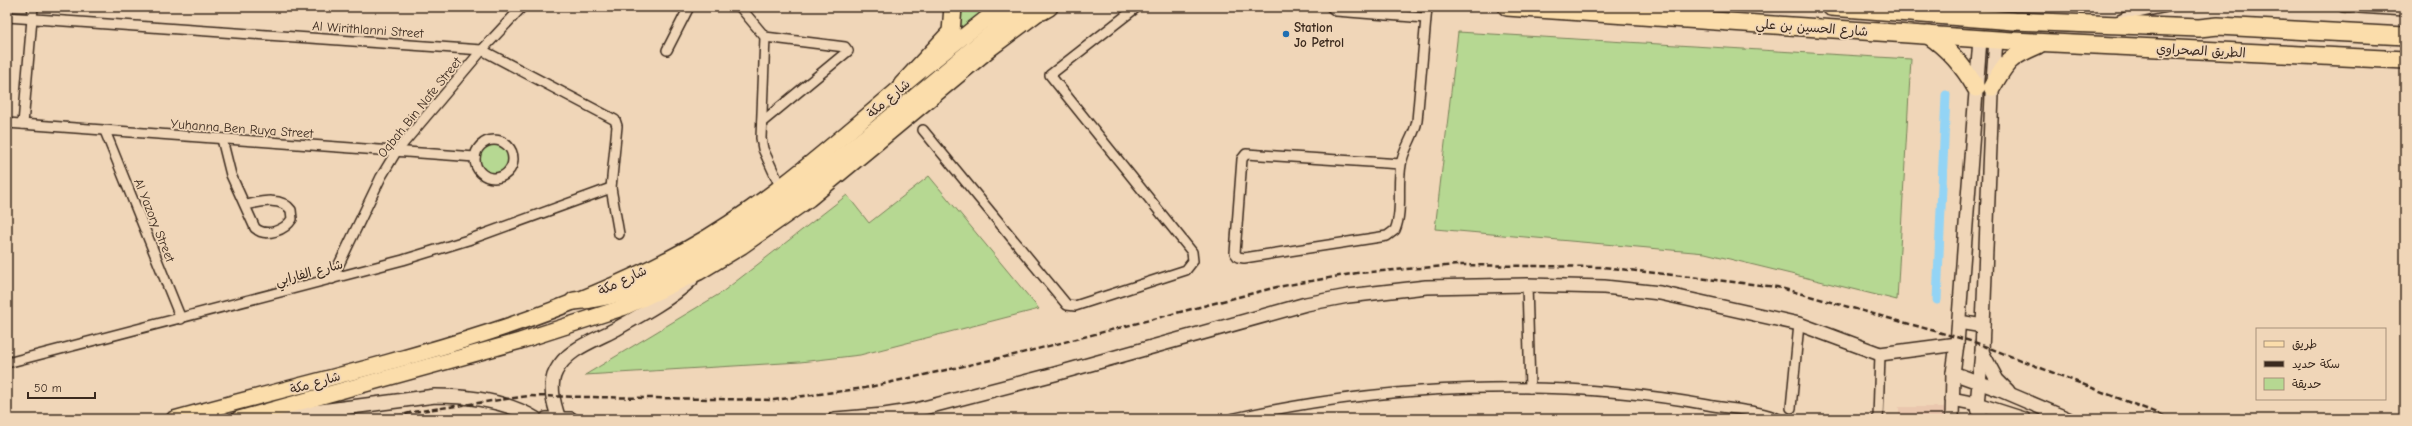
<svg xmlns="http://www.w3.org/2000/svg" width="2412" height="426" font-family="'Comic Neue','Playpen Sans Arabic',sans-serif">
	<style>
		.built { fill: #eac7ae }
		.green { fill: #b6d892; stroke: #788158 }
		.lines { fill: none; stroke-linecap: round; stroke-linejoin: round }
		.canal { stroke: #93d4f5; stroke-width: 9 }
		.street-casing { stroke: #3b2a1e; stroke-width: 12 }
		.secondary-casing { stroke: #3b2a1e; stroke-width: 16 }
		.primary-casing { stroke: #3b2a1e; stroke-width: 18 }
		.highway-casing { stroke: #3b2a1e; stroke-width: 20 }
		.street { stroke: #f0d6b8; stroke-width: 9 }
		.secondary { stroke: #f0d6b8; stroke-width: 13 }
		.primary { stroke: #fbddab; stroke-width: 15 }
		.highway { stroke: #fbddab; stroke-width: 17 }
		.rail { stroke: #3b2a1e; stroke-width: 2.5; stroke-dasharray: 6 3; stroke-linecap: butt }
		.poi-dot { fill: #1f6fb2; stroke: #f0d6b8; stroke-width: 1.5 }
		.labels { text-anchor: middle; stroke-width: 3.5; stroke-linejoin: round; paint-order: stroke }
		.poi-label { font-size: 13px; font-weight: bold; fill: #3b2a1e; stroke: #f0d6b8; text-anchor: start }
		.street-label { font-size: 13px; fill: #3b2a1e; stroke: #f0d6b8 }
	</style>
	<rect width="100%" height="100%" fill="#f0d6b8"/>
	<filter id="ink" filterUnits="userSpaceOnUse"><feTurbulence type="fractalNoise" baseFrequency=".025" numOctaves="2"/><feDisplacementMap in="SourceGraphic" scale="8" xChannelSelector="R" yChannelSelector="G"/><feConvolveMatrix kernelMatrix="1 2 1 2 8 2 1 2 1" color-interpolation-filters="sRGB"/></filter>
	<g filter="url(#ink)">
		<rect class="built" x="1899" y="407" width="56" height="12"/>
		<g class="green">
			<polygon points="960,7 991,7 963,28 961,26"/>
			<polygon points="1458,32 1911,59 1897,300 1705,253 1435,229"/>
			<circle cx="494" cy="159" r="17"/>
			<polygon points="929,176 1039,309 860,355 800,362 585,375 721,293 847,195 869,223"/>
		</g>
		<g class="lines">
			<polyline class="canal" points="1937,300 1946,95"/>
			<defs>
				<g id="street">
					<polyline points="740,7 765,37 761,138 763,149 780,186"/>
					<polyline points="1331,7 1336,11 1425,18"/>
					<polyline points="2343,7 2405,11"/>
					<polyline points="7,17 482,50 615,120 617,126 611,188 619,234"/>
					<polyline points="2113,23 2132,14 2166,7"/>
					<polyline points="667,50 689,7"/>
					<polyline points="762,122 848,51 845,47 765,37"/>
					<polyline points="7,123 475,157"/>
					<polyline points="23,124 33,7"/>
					<polyline points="923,130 1067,305 1075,306 1186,270 1193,261 1192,252 1050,75 1137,7"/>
					<polyline points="105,131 181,319"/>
					<path d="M222 139 231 175 255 228C266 238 285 230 292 219L291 210C281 196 260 202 246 205"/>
					<circle cx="494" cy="159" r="19"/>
					<path d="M1401 164 1246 154 1242 159 1235 253 1238 257 1244 258 1387 236 1395 230C1403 211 1397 185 1401 165 1403 149 1414 137 1417 121L1427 7"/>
					<polyline points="332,279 381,177 396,152 482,50 522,7"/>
					<polyline points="1527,285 1530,388"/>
					<polyline points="7,363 403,260 468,240 611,188"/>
					<polyline points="1791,408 1799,324"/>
					<path d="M1231 419C1382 384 1556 377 1708 405 1729 409 1761 410 1779 419"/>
					<polyline points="1878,419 1880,354"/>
				</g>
				<g id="secondary">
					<polyline points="1959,322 1983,326"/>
					<polyline points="1982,352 1997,380 2008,391"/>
					<polyline points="1953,373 2000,390 2068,419"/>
					<polyline points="1952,399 1977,404 2024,419"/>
					<path d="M260 419 435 396C469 396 507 401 536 419"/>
					<polyline points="546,419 571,419"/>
					<path d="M559 419C554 405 548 385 556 371 567 349 594 341 614 330 641 315 669 300 691 280"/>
					<polyline points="835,419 884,415 916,410 1055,374 1306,304 1348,296 1426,287 1527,285 1604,287 1660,293 1799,324 1880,354 1957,344"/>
					<polyline points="1952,419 1953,373 1957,344 1980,39"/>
					<polyline points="1981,419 1977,404 1982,352 1992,94 1996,40"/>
				</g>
				<g id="primary">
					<path d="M174 419C347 371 529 336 687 249 763 207 829 148 894 93 929 63 965 35 1001 7"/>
					<polyline points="239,419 520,341 625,307 699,272 742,246 809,199 991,48 1046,7"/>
				</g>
				<g id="highway">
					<polyline points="1507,7 2013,41 2405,60"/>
					<polyline points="1831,7 2014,21 2199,28 2218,26 2405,36"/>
					<polyline points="1042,11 1049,7"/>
					<path d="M1928 35C1949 49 1964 67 1976 88"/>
					<polyline points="902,85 951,32 953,7"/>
					<path d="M1992 87C2007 60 2010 57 2038 45"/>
					<path d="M574 301C684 293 793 195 877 129 909 103 941 76 972 50 989 36 1007 22 1023 7"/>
				</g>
			</defs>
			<use href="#street" class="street-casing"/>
			<use href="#secondary" class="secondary-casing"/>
			<use href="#primary" class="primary-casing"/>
			<use href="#highway" class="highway-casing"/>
			<use href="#street" class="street"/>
			<use href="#secondary" class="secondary"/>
			<use href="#primary" class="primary"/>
			<use href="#highway" class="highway"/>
			<polyline class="rail" points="388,419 413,412 528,396 774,400 865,388 1018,354 1277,287 1357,273 1458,265 1603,267 1777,287 1974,342 2172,419"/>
		</g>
	</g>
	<circle class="poi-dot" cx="1286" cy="34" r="4"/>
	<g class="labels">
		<g class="poi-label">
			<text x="1294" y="32">Station<tspan x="1294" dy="15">Jo Petrol</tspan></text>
		</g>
		<g class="street-label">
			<text transform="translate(1812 27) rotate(4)" y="5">شارع الحسين بن علي</text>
			<text transform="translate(368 29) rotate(4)" y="5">Al Wirithlanni Street</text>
			<text transform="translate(2201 50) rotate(3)" y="5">الطريق الصحراوي</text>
			<text transform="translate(888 98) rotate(-40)" y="5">شارع مكة</text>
			<text transform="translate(419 107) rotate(-51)" y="5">Oqbah Bin Nafe Street</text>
			<text transform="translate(242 128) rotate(4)" y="5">Yuhanna Ben Ruya Street</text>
			<text transform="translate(155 220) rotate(68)" y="5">Al Yazory Street</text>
			<text transform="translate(309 272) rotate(-15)" y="5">شارع الفارابي</text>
			<text transform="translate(622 280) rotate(-25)" y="5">شارع مكة</text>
			<text transform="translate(315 382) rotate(-16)" y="5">شارع مكة</text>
		</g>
	</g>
	<rect width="2412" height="426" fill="none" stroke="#f0d6b8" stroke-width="24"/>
	<rect x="12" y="12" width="2388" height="402" fill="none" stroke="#3b2a1e" stroke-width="1.5" filter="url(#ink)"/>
	<rect x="2256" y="328" width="130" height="72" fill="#f0d6b8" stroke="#a8917a"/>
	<rect x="2264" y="341" width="20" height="6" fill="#fbddab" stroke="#a8917a"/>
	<text x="2292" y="348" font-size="12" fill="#3b2a1e">طريق</text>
	<rect x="2264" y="361" width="20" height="6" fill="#3b2a1e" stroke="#a8917a"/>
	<text x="2292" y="368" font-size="12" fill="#3b2a1e">سكة حديد</text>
	<rect x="2264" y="378" width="20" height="12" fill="#b6d892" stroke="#a8917a"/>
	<text x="2292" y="388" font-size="12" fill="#3b2a1e">حديقة</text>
	<path d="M28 392v6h67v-6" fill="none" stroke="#3b2a1e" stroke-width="2"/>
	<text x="34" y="392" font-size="12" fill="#3b2a1e" stroke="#f0d6b8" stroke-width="3" paint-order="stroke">50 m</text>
</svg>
